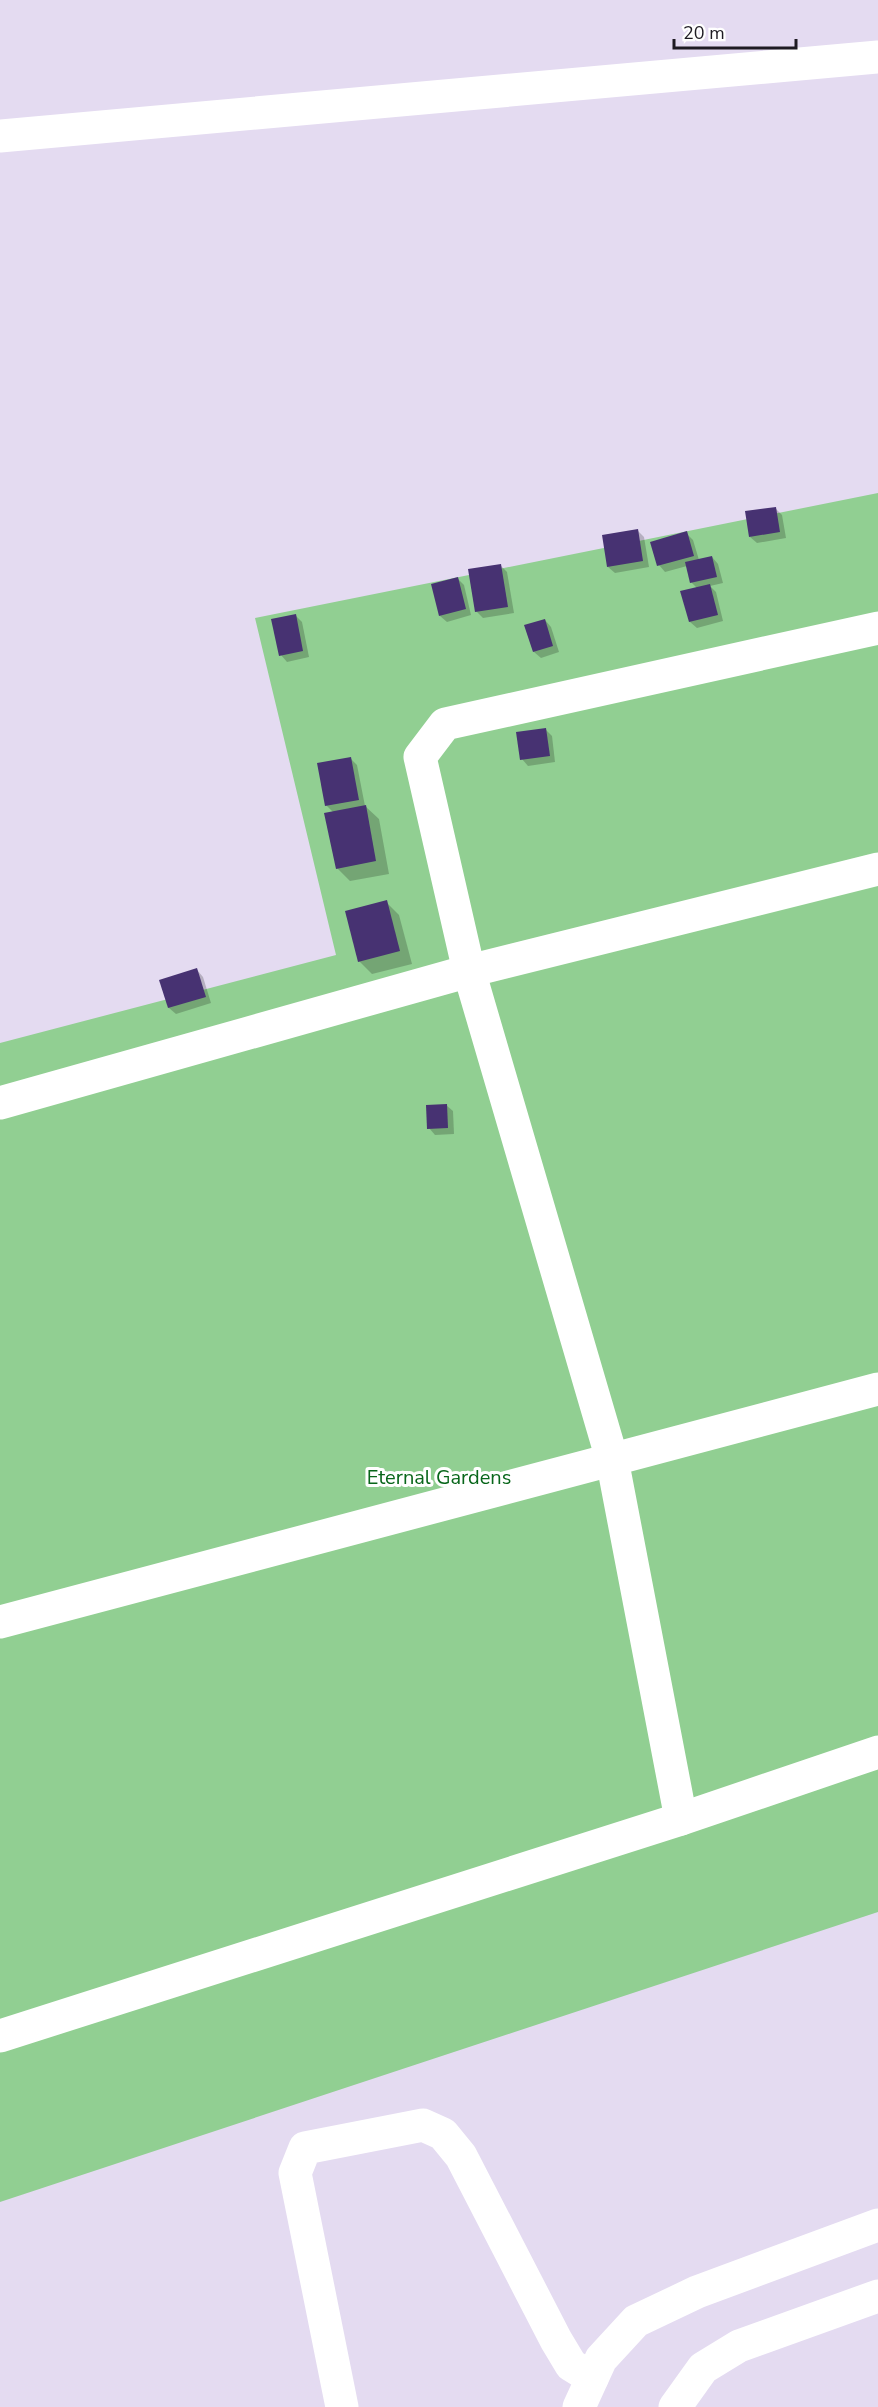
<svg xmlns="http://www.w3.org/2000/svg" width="878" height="2407" font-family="'Nunito Sans',sans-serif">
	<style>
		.green { fill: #91cf92 }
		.shadow { fill: #0003 }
		.building { fill: #473272 }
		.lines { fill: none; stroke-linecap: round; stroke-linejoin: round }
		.minor { stroke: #fff; stroke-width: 33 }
		.labels { text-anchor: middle; stroke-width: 6; stroke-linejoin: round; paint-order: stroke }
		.park-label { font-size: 20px; fill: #08661a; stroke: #fff }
	</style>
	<rect width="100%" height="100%" fill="#e4dbf1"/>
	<polygon class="green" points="878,493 878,1912 0,2202 0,1043 336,955 255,618"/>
	<g class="shadow">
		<polygon points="775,508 782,515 786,538 757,543 750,537"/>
		<polygon points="638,531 644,537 649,567 615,573 608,567"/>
		<polygon points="686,533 693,540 699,560 712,557 718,564 723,583 710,586 716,592 723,621 697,628 690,622 697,588 691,582 687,566 665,572 659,565"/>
		<polygon points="501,566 507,572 514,613 483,618 476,611"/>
		<polygon points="458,579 464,585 471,615 447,622 440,616"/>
		<polygon points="296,616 302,622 309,657 287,662 281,655"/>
		<polygon points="545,620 551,627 559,652 541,658 534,652"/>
		<polygon points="545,729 552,736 555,762 528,766 522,759"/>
		<polygon points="351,759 357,765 365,806 379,819 389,874 350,881 337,868 333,812 326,805"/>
		<polygon points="386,902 399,915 412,964 372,974 359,961"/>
		<polygon points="197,970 203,977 211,1003 176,1014 169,1008 161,981"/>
		<polygon points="446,1105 453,1111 454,1134 435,1135 429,1128"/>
	</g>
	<g class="building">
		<polygon points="776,507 780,532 749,537 745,511"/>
		<polygon points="638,529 643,561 607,567 602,535"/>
		<polygon points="687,531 694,556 657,566 650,542"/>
		<polygon points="712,556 717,577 690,583 685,562"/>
		<polygon points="501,564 508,607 475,612 468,569"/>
		<polygon points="458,577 466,609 439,616 431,584"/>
		<polygon points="710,584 718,615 689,622 680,591"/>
		<polygon points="296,614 303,651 279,656 271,619"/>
		<polygon points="545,619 553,646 533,652 524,625"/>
		<polygon points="546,728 550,756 520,760 516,732"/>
		<polygon points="351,757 359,800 325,806 317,763"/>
		<polygon points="366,805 376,861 336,869 324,813"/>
		<polygon points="387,900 400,951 358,962 345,911"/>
		<polygon points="197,968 206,997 168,1008 159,980"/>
		<polygon points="447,1104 448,1128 427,1129 426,1105"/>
	</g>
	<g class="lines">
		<g class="minor">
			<polyline points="0,136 878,57"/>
			<polyline points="0,1103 469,971 878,869"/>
			<polyline points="0,1622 878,1389"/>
			<polyline points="681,1819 612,1459 469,971 420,757 445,724 878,628"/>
			<polyline points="0,2036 681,1819 878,1752"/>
			<polyline points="342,2407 295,2173 305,2148 423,2125 443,2134 461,2156 556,2340 571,2365 592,2378"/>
			<polyline points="579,2407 601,2359 636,2321 697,2292 878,2225"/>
			<polyline points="675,2407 703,2368 739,2346 878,2296"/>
		</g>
	</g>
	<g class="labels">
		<g class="park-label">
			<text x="439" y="1484">Eternal Gardens</text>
		</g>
	</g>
	<path d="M674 39v9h122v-9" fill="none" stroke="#1e1b23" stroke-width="3"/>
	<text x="683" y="39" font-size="18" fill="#1e1b23" stroke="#ffffff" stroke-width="4.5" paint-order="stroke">20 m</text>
</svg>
